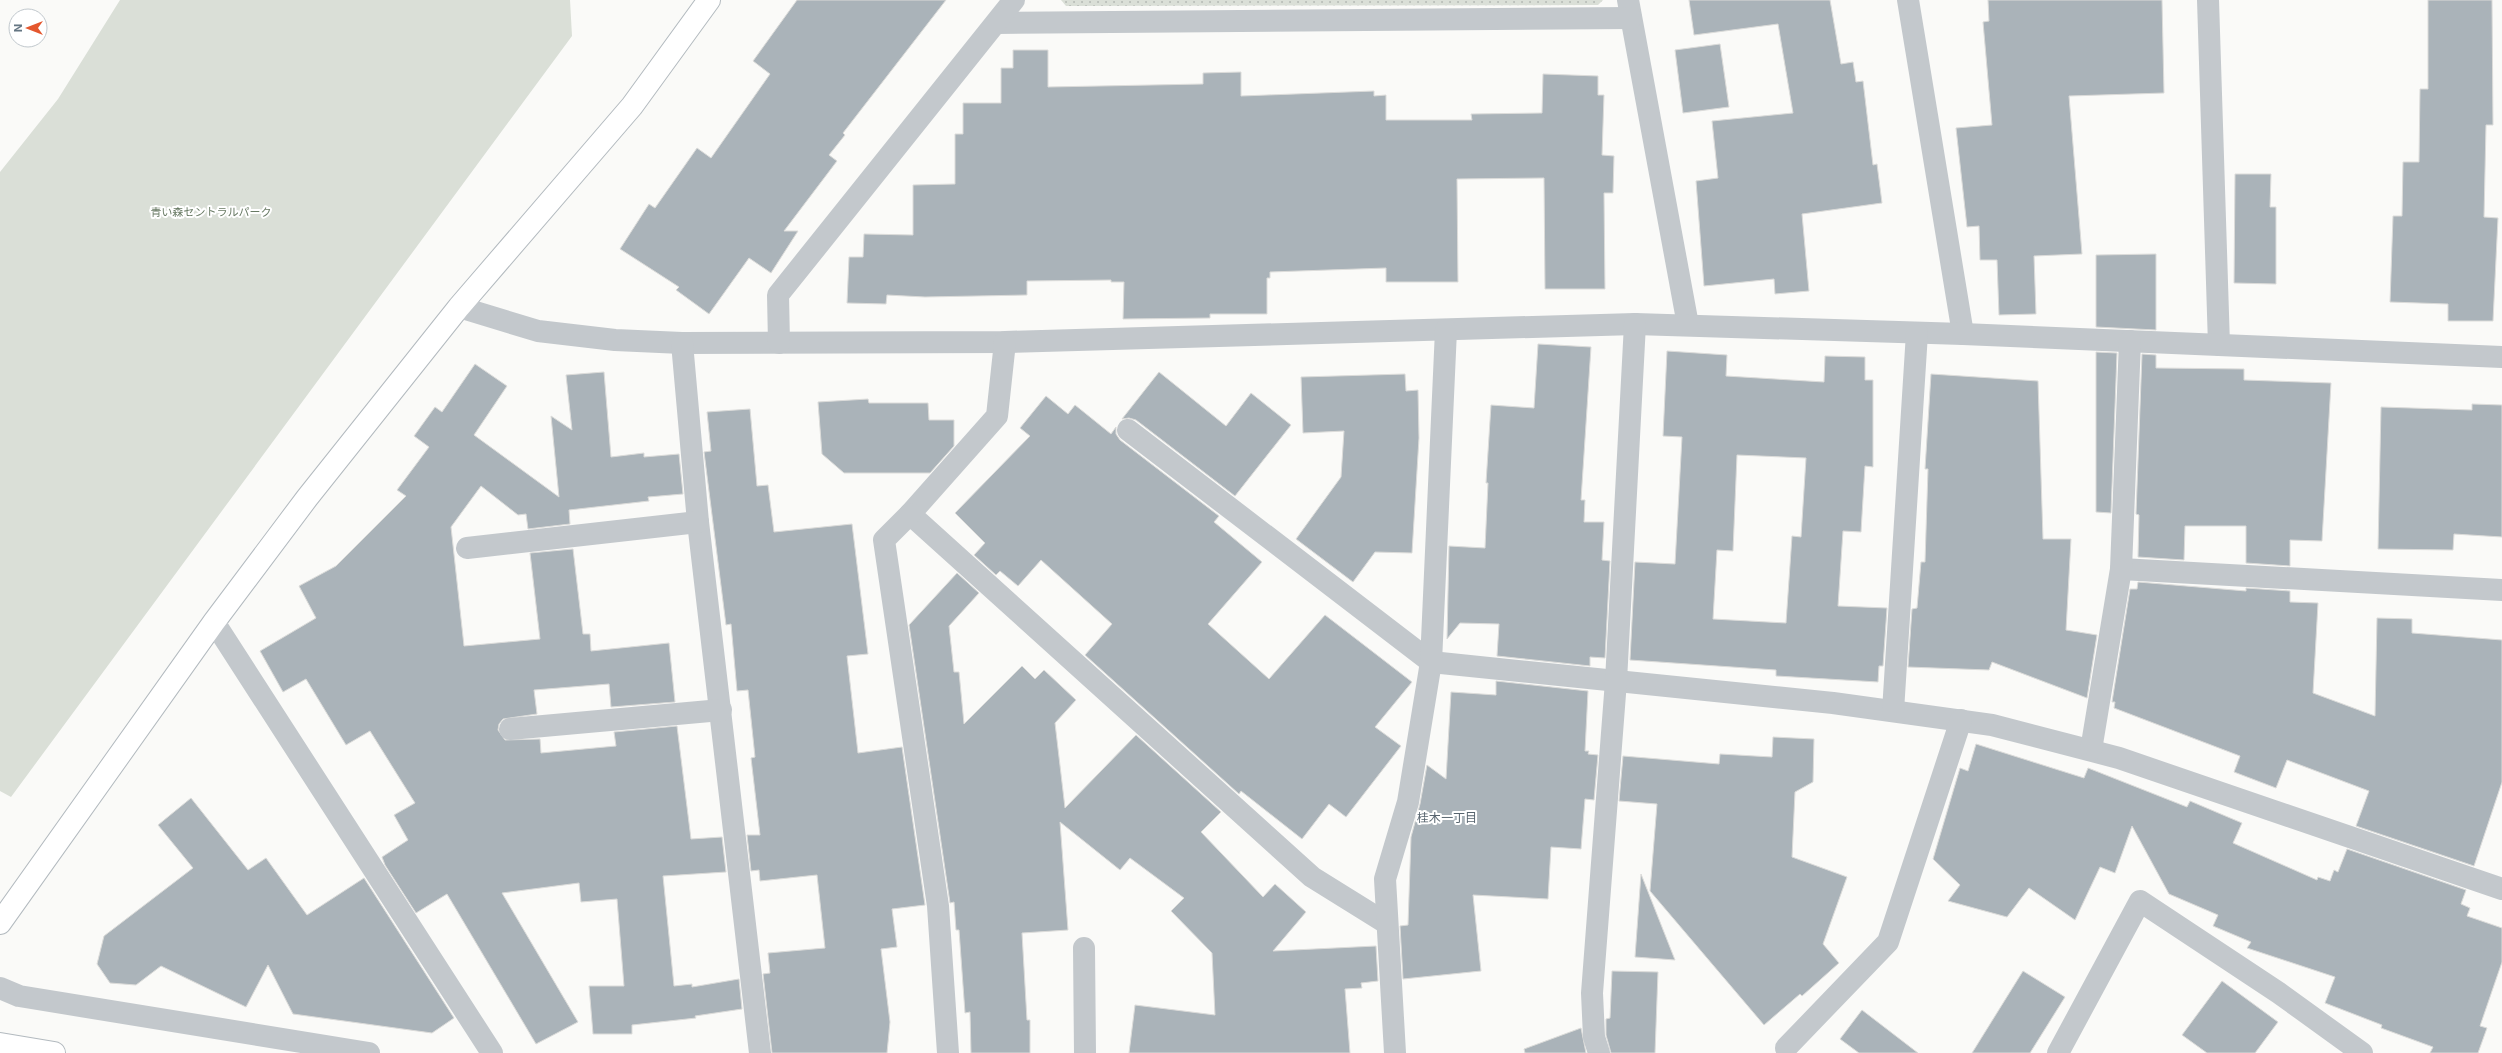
<svg xmlns="http://www.w3.org/2000/svg" width="2502" height="1053" font-family="Inter,'Noto Sans JP',sans-serif">
	<style>
		.green { fill: url(#green-dots) }
		.pitch { fill: #dadfd7 }
		.building { fill: #aab3b9; stroke: #dcdcda; fill-rule: evenodd }
		.lines { fill: none; stroke-linecap: round; stroke-linejoin: round }
		.secondary-casing { stroke: #b3babf; stroke-width: 24 }
		.lane { stroke: #c3c8cc; stroke-width: 22 }
		.street { stroke: #c3c8cc; stroke-width: 22 }
		.secondary { stroke: #fff; stroke-width: 22 }
		.labels { text-anchor: middle; stroke-width: 4; stroke-linejoin: round; paint-order: stroke }
		.park-label { font-size: 11px; fill: #687a64; stroke: #fff }
		.neighbourhood-label { font-size: 12px; fill: #57646e; stroke: #fff }
	</style>
	<defs>
		<pattern id="green-dots" width="8" height="8" patternUnits="userSpaceOnUse"><rect width="8" height="8" fill="#dadfd7"/><path d="M2 2h.1M6 6h.1" fill="none" stroke="#b4b9b4" stroke-width="1.8" stroke-linecap="round"/></pattern>
	</defs>
	<rect width="100%" height="100%" fill="#fafaf8"/>
	<polygon class="green" points="1061,0 1603,0 1598,5 1066,6"/>
	<polygon class="pitch" points="120,0 570,0 572,36 11,797 0,791 0,172 58,99"/>
	<g class="building">
		<polygon points="797,0 946,0 843,133 845,135 829,155 837,161 784,231 798,231 771,273 749,258 709,314 676,290 679,287 620,249 649,204 655,208 697,148 711,158 770,74 753,61"/>
		<polygon points="1689,0 1830,0 1841,64 1853,62 1856,82 1863,81 1873,165 1877,164 1882,203 1802,214 1809,291 1775,294 1774,279 1704,286 1696,181 1718,178 1712,121 1793,113 1778,24 1694,35"/>
		<polygon points="1988,0 2162,0 2164,93 2069,96 2082,254 2034,256 2036,314 1999,315 1997,260 1980,260 1979,226 1967,227 1956,128 1992,125 1983,22 1989,21"/>
		<polygon points="2428,0 2492,0 2493,125 2486,125 2484,217 2498,218 2493,321 2448,321 2448,304 2390,302 2393,216 2402,216 2403,162 2419,162 2420,89 2428,89"/>
		<polygon points="1720,44 1729,107 1683,113 1675,50"/>
		<polygon points="1013,50 1048,50 1048,87 1203,84 1203,73 1241,72 1241,96 1374,91 1374,96 1386,95 1386,120 1472,120 1471,114 1542,113 1543,74 1598,76 1598,95 1604,95 1602,155 1614,156 1613,193 1604,193 1605,289 1545,289 1544,178 1457,179 1458,282 1386,282 1386,268 1270,272 1270,278 1267,278 1267,314 1210,314 1210,318 1123,319 1124,282 1111,282 1111,280 1027,281 1027,295 925,297 887,295 886,304 847,303 849,257 863,257 864,234 913,235 913,185 955,184 955,134 963,134 963,103 1001,103 1001,68 1013,68"/>
		<polygon points="2235,174 2271,174 2270,207 2276,207 2276,284 2234,283"/>
		<polygon points="2156,254 2156,330 2096,327 2096,255"/>
		<polygon points="1538,344 1591,347 1581,500 1585,500 1584,522 1604,522 1602,560 1610,561 1605,658 1590,657 1590,666 1497,656 1499,624 1460,623 1447,639 1449,546 1485,548 1488,483 1486,483 1491,405 1534,408"/>
		<path d="M1667 351 1727 355 1726 376 1824 382 1825 356 1865 357V380H1873V467L1865 466 1861 532 1843 531 1838 606 1887 608 1883 666H1879L1878 682 1776 676V670L1630 660 1635 562 1675 564 1682 437 1663 436ZM1737 455 1806 458 1801 537 1792 536 1786 623 1713 619 1717 550 1733 551Z"/>
		<polygon points="2096,352 2117,353 2111,513 2096,512"/>
		<polygon points="2142,354 2156,355 2156,368 2244,369 2244,380 2331,383 2322,541 2290,540 2290,566 2246,563 2246,526 2185,526 2184,560 2138,557 2139,515 2136,514"/>
		<polygon points="475,364 507,386 474,435 559,497 551,416 572,430 566,375 604,372 611,457 644,453 644,457 679,454 683,494 648,497 649,501 569,510 570,524 528,529 526,514 518,515 481,486 451,527 464,646 540,639 530,553 573,549 583,634 590,634 591,651 669,643 675,702 611,707 609,684 534,690 537,714 503,719 499,724 498,730 505,740 540,739 541,753 616,746 614,732 677,726 691,839 722,837 726,872 663,876 674,986 692,984 692,987 739,979 742,1009 695,1016 696,1018 632,1025 632,1034 593,1034 589,986 624,986 617,899 581,902 579,883 502,893 578,1022 536,1044 447,894 416,913 385,865 382,857 408,840 394,815 415,803 370,731 346,745 306,679 283,692 260,651 316,618 299,586 336,566 406,496 397,490 429,447 414,436 435,407 442,412"/>
		<polygon points="1159,372 1226,426 1251,393 1291,425 1235,496 1136,420 1129,418 1122,419"/>
		<polygon points="1405,374 1406,391 1418,390 1419,438 1412,553 1375,552 1353,582 1296,539 1341,477 1344,431 1303,433 1301,377"/>
		<polygon points="1931,374 2038,381 2043,539 2071,539 2066,630 2097,635 2087,698 1992,662 1989,670 1908,667 1912,609 1917,608 1921,562 1925,562 1928,469 1925,469"/>
		<polygon points="1046,396 1068,414 1075,405 1111,434 1116,427 1116,434 1120,440 1219,516 1214,522 1262,562 1208,624 1269,679 1325,615 1412,682 1375,727 1401,746 1346,817 1329,804 1302,839 1241,791 1239,794 1085,655 1112,624 1041,560 1018,586 1000,571 996,575 974,555 985,543 955,513 1030,436 1020,428"/>
		<polygon points="868,399 869,403 928,403 929,420 954,420 954,446 930,473 844,473 822,454 818,402"/>
		<polygon points="2472,404 2502,405 2502,537 2454,534 2453,550 2378,549 2381,407 2472,410"/>
		<polygon points="750,409 757,486 768,485 774,532 852,524 868,654 847,656 858,753 902,747 925,905 892,909 897,947 881,949 890,1022 887,1053 772,1053 763,974 770,973 768,953 825,948 817,875 760,881 759,870 751,871 747,835 760,835 751,758 755,757 748,690 737,691 731,624 726,625 704,452 711,451 707,412"/>
		<polygon points="957,573 979,593 949,626 954,672 959,672 964,724 1022,666 1035,679 1044,670 1076,700 1055,723 1065,808 1136,735 1221,812 1201,832 1263,897 1275,884 1306,912 1273,951 1376,946 1378,981 1361,983 1362,988 1345,989 1350,1053 1129,1053 1135,1005 1215,1015 1212,953 1171,911 1184,898 1130,858 1120,870 1060,822 1068,930 1022,933 1027,1020 1030,1020 1030,1053 971,1053 970,1012 965,1013 959,930 956,930 954,902 950,903 909,625"/>
		<polygon points="2138,582 2246,591 2246,588 2290,591 2290,602 2318,603 2313,693 2375,716 2377,618 2412,619 2412,633 2502,640 2502,782 2474,866 2356,826 2369,791 2287,760 2276,788 2234,772 2240,756 2114,708 2115,702 2112,702 2130,589 2137,589"/>
		<polygon points="1496,681 1588,691 1585,751 1589,751 1588,754 1598,755 1594,800 1585,799 1581,849 1551,847 1548,899 1473,895 1481,971 1403,979 1400,926 1408,925 1411,837 1420,804 1427,765 1446,779 1451,692 1496,695"/>
		<polygon points="1773,737 1814,739 1813,782 1795,792 1792,857 1847,877 1823,944 1839,963 1802,996 1800,994 1764,1025 1650,891 1657,804 1619,801 1623,756 1719,764 1720,754 1772,757"/>
		<polygon points="1976,744 2084,778 2088,768 2187,807 2190,801 2242,823 2233,843 2317,880 2318,877 2330,881 2334,870 2338,872 2347,849 2466,890 2461,904 2470,908 2467,916 2502,928 2502,962 2480,1026 2487,1028 2478,1053 2430,1053 2433,1047 2381,1028 2382,1025 2325,1003 2335,977 2247,948 2251,942 2213,926 2218,915 2169,894 2132,826 2115,873 2100,867 2075,920 2029,888 2007,917 1948,901 1960,885 1933,859 1960,768 1968,771"/>
		<polygon points="191,798 248,870 266,858 307,915 364,878 454,1018 432,1033 293,1014 268,965 246,1007 161,966 136,985 110,983 97,964 104,936 193,868 158,825"/>
		<polygon points="1641,874 1675,960 1635,957"/>
		<polygon points="1612,971 1658,972 1655,1053 1611,1053 1606,1035 1606,1019 1610,1018"/>
		<polygon points="2023,971 2065,997 2030,1053 1972,1053"/>
		<polygon points="2222,981 2278,1022 2255,1053 2207,1053 2182,1035"/>
		<polygon points="1862,1010 1918,1053 1859,1053 1840,1039"/>
		<polygon points="1581,1028 1586,1053 1525,1053 1524,1049"/>
	</g>
	<g class="lines">
		<defs>
			<g id="secondary">
				<polyline points="0,923 214,622 307,498 459,307 632,106 709,0"/>
				<polyline points="0,1044 54,1053"/>
			</g>
		</defs>
		<use href="#secondary" class="secondary-casing"/>
		<polyline class="lane" points="1084,948 1085,1053"/>
		<g class="street">
			<polyline points="1628,0 1688,325"/>
			<polyline points="1908,0 1963,334"/>
			<polyline points="2208,0 2219,345"/>
			<polyline points="997,23 1631,18"/>
			<polyline points="459,307 538,331 615,340 682,343 1005,342 1635,324 1963,334 2502,357"/>
			<polyline points="1005,342 997,416 910,514 1312,877 1386,923"/>
			<polyline points="682,343 698,522 760,1053"/>
			<polyline points="779,343 778,295 1014,0"/>
			<polyline points="1128,430 1431,662 1833,703 1992,725 2119,758 2502,889"/>
			<polyline points="910,514 884,540 938,906 948,1053"/>
			<polyline points="467,548 698,522"/>
			<polyline points="2121,569 2502,590"/>
			<polyline points="214,622 492,1053"/>
			<polyline points="1893,711 1917,333"/>
			<polyline points="510,729 721,710"/>
			<polyline points="2091,750 2121,569 2130,341"/>
			<polyline points="0,988 19,996 369,1053"/>
			<polyline points="1786,1048 1888,942 1961,720"/>
			<polyline points="1395,1053 1385,879 1408,802 1431,662 1446,330"/>
			<polyline points="1599,1053 1594,1037 1592,993 1616,681 1635,324"/>
			<polyline points="2058,1053 2140,901 2279,993 2362,1053"/>
		</g>
		<use href="#secondary" class="secondary"/>
	</g>
	<g class="labels">
		<g class="park-label">
			<text x="211" y="216">青い森セントラルパーク</text>
		</g>
		<g class="neighbourhood-label">
			<text x="1447" y="822">桂木一丁目</text>
		</g>
	</g>
	<g transform="translate(28 28) rotate(270)"><circle r="19" fill="#ffffff" stroke="#c1c8cd"/>
	<path d="M0-3L7 15L0 10L-7 15Z" fill="#e4572e"/>
	<text y="-6" font-size="11" font-weight="bold" text-anchor="middle" fill="#657683">N</text>
	</g>
</svg>
